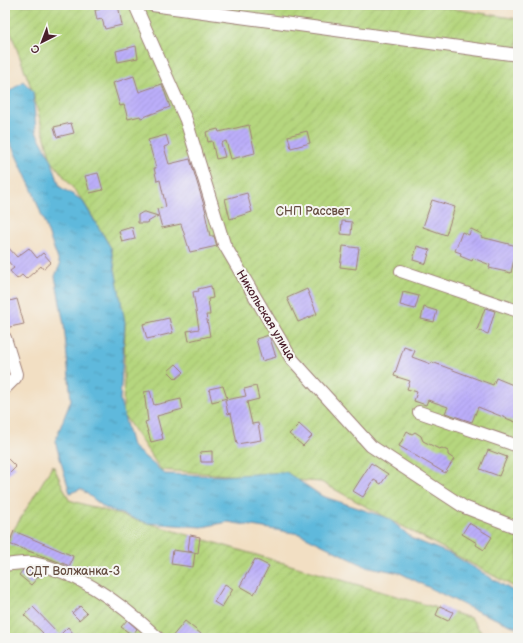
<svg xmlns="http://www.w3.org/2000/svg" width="523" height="643" font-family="'Balsamiq Sans',sans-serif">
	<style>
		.garden { fill: url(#garden-furrows); stroke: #807a54 }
		.water { fill: url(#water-ripples); stroke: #546c84 }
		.building { fill: url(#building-hatch) }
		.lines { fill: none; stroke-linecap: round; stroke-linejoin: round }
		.minor-casing { stroke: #9e7f77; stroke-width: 14 }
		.minor { stroke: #fff; stroke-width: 12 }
		.labels { text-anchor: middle; stroke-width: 4; stroke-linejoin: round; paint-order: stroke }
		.park-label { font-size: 12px; fill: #654d40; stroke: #f6f6f2 }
		.street-label { font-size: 12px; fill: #4a1f2b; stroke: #f6f6f2 }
	</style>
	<defs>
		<pattern id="garden-furrows" width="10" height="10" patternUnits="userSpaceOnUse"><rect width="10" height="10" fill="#b5d67e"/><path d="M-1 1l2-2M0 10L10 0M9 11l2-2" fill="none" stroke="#9db76d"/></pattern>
		<pattern id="water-ripples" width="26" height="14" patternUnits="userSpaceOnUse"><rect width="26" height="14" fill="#5fb9dc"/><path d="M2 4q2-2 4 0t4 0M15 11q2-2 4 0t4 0" fill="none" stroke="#5096b3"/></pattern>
		<pattern id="building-hatch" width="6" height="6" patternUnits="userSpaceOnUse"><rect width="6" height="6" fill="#bbaefa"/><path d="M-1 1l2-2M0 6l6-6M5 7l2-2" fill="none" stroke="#a295d6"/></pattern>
	</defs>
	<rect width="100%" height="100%" fill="#f6f6f2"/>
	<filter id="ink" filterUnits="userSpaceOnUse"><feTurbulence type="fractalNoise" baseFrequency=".025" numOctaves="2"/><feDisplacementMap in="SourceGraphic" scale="8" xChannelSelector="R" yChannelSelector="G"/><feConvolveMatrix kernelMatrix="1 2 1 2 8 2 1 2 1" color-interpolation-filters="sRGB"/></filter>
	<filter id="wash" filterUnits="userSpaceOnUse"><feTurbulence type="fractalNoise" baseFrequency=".012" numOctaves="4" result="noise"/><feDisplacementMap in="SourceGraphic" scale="16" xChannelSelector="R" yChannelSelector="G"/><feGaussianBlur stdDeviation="0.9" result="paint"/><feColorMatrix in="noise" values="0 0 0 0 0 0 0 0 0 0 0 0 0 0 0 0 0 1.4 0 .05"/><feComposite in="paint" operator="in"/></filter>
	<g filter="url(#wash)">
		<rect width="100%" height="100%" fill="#f2dfc3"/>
		<g class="garden">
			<polygon points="5,5 430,5 518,19 518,589 321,482 161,470 123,414 125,325 111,248 83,201 51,160 32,90 5,17"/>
			<polygon points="53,465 69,500 471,618 485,638 5,638 5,544"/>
		</g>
		<polygon class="water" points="23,81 33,91 36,132 51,159 60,187 82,200 111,248 125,322 120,400 132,446 165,474 223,476 286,472 322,496 388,518 413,539 453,555 518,594 518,628 472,609 400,573 365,566 300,534 228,522 202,527 147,523 105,508 81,489 70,493 55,441 71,400 64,325 55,276 60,265 33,192 9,140 5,127 5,95"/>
		<g id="blocks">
			<g class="building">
				<polygon points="99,5 118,5 122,25 105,29 102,19 97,20 95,10 100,9"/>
				<polygon points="136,46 138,58 118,62 116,51"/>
				<polygon points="134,76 139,92 162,84 170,107 141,118 140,116 128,119 124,105 120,106 113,83"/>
				<polygon points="71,123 74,133 57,137 54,127"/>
				<polygon points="249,125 255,153 231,159 226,141 221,143 225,157 216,159 212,141 208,142 206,132 218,129 219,132"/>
				<polygon points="307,131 310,143 291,148 288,136"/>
				<polygon points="166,135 169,145 164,147 169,164 190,159 206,212 205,213 210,236 214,236 217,246 190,252 181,224 162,228 157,209 166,207 160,180 157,181 154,168 156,168 148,140"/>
				<polygon points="98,173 103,190 90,193 85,176"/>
				<polygon points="247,193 252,212 230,219 225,199"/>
				<polygon points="432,200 455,207 446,235 423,227"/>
				<polygon points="143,212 145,212 158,216 146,223 138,223 138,215"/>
				<polygon points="342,221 352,222 351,235 341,234"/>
				<polygon points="132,227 135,239 122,242 119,231"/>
				<polygon points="471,229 482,234 481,237 517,246 511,273 489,268 490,265 473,258 472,261 460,256 461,253 455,251 462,232 469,235"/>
				<polygon points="5,244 17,257 29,248 37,258 43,253 51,262 43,269 41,266 26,279 22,275 17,279 10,271 14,268 5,258"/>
				<polygon points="343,246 359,248 356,269 340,267"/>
				<polygon points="417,246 430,250 426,264 413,260"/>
				<polygon points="211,286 213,298 208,299 210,315 206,315 210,336 189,341 187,331 199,329 193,292 199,291 198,289"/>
				<polygon points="307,289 317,314 298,322 287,298"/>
				<polygon points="403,292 419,296 415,309 400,305"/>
				<polygon points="17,299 24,324 5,328 5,313 8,313 6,302"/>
				<polygon points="424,307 437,311 434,322 421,319"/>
				<polygon points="485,308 495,311 488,334 477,330"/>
				<polygon points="169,318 173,333 147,339 143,324"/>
				<polygon points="269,335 276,357 262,361 256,339"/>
				<polygon points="404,347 415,351 412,357 431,364 432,362 493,385 496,378 518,387 518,423 478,407 472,422 445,413 448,407 428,400 426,405 414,401 417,392 407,389 410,381 394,376"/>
				<polygon points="176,364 184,372 176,379 168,371"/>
				<polygon points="223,386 227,398 212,402 209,389"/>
				<polygon points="256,386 259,399 247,402 252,424 258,423 261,440 237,444 231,413 228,414 225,400 246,396 244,389"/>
				<polygon points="150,391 154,405 181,399 183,409 157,416 163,439 151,442 145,422 148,421 144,392"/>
				<polygon points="299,424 312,436 303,446 289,434"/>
				<polygon points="407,431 412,434 415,432 421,436 423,441 439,449 442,448 448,451 448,455 454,459 445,473 399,446"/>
				<polygon points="488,450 507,457 499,476 480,469"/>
				<polygon points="212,451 212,462 201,462 200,452"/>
				<polygon points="5,456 16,467 5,478"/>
				<polygon points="371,463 388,474 381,484 374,480 363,497 353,491"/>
				<polygon points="469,523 492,537 484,550 476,545 477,543 462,534"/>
				<polygon points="14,531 73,556 70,566 9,544"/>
				<polygon points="190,535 200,537 198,553 188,551"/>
				<polygon points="173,550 195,553 193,567 171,564"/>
				<polygon points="255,559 269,566 254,594 240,586"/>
				<polygon points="23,570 32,570 39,576 31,585 19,575"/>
				<polygon points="225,584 233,589 222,607 214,602"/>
				<polygon points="80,606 87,613 79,620 72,613"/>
				<polygon points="440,606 453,612 448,621 436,615"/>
				<polygon points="33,607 60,635 68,627 77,638 38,638 43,633 24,615"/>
				<polygon points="127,620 137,629 132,635 121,627"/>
				<polygon points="185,621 206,638 171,638"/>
			</g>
		</g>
	</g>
	<g filter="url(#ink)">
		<use href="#blocks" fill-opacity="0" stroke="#9e7f77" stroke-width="1"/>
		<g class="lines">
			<defs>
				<g id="minor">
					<polyline points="135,5 186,120 224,244 291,358 371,446 464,507 518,528"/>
					<polyline points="152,5 518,55"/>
					<polyline points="401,271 518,311"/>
					<polyline points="5,338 16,374 15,378 5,388"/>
					<polyline points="419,412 518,446"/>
					<path d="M5 565C13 564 24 562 33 563 80 572 124 606 158 638"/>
				</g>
			</defs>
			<use href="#minor" class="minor-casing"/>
			<use href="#minor" class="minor"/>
		</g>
	</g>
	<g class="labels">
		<g class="park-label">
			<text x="313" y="215">СНП Рассвет</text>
			<text x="73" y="575">СДТ Волжанка-3</text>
		</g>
		<g class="street-label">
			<text transform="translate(266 315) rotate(59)" y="4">Никольская улица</text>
		</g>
	</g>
	<rect width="523" height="643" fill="none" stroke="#f6f6f2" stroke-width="20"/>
	<g transform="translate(42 42) rotate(222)" stroke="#f6f6f2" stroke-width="3" paint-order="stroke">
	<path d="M0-3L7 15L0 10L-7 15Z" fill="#4a1f2b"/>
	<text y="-6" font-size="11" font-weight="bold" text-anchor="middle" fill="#4a1f2b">С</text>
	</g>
</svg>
